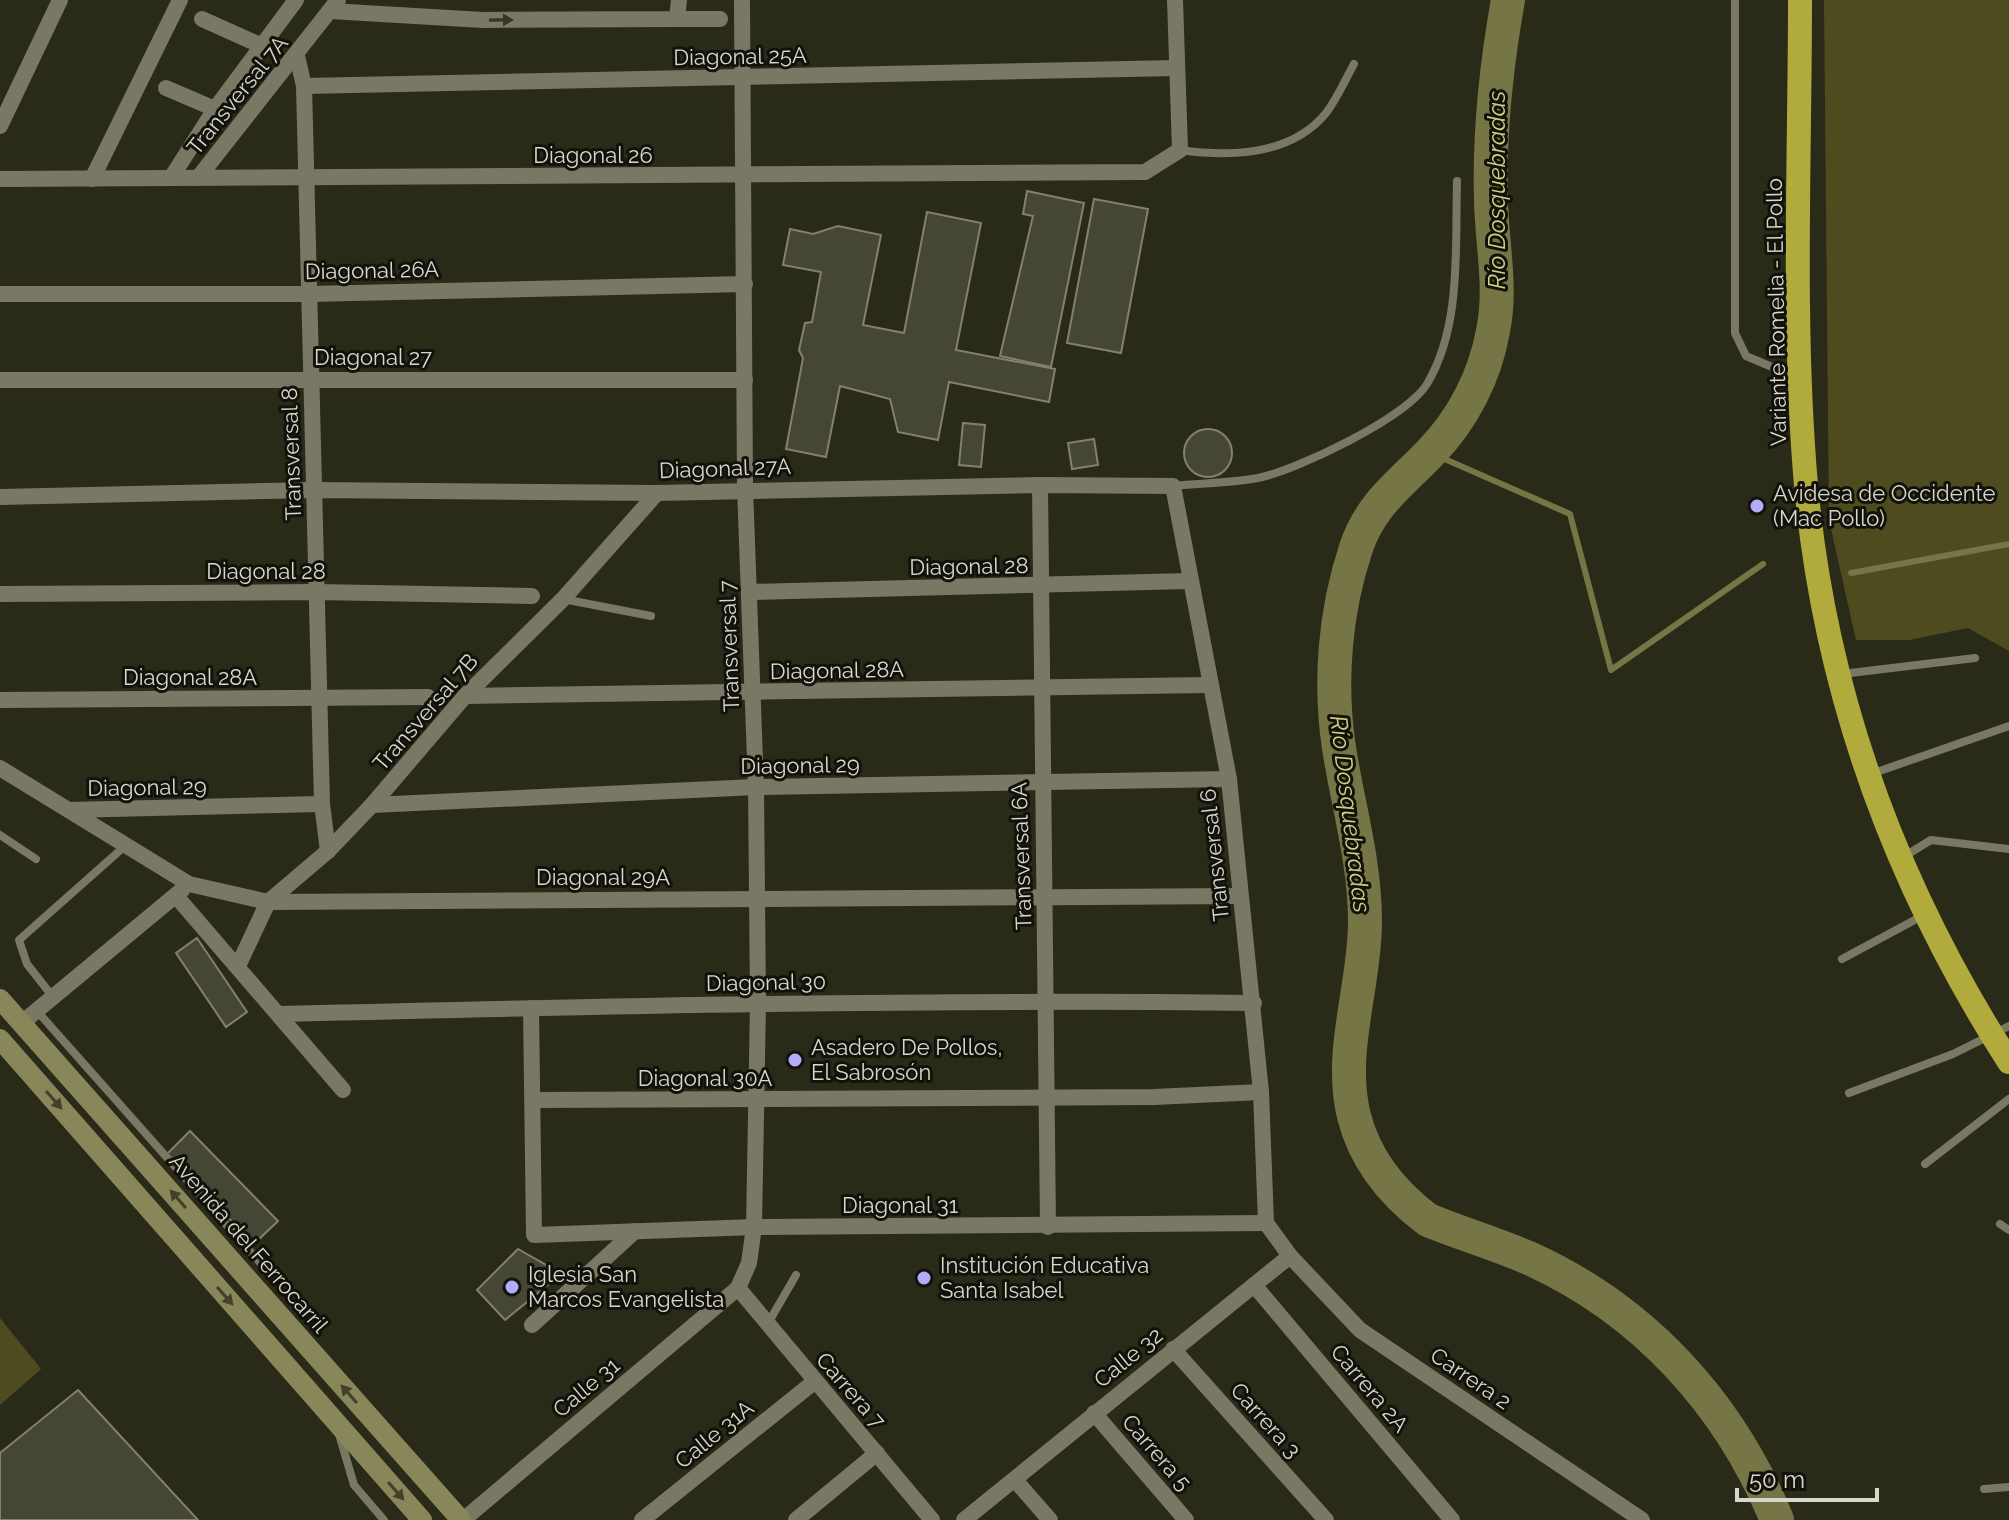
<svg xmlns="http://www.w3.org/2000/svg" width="2009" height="1520" font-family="Raleway,sans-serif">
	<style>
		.green { fill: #4e4c1f }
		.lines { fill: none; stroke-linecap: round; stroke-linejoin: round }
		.stream { stroke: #767545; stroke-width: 6 }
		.river { stroke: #767545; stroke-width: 34 }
		.building { fill: #464634; stroke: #81816d; stroke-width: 2 }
		.lane { stroke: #787865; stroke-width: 8 }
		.street { stroke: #787865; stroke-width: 16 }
		.secondary { stroke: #898759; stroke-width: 20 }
		.highway { stroke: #b0ab3c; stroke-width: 24 }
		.oneway { fill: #36362a }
		.oneway2 { fill: #42412a }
		.poi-dot { fill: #b2adf9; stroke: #12120b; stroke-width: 3 }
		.labels { text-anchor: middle; stroke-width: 6; stroke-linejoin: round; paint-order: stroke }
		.street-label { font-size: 22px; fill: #d7d7cd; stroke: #12120b }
		.poi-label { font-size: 22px; fill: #d7d7cd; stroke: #12120b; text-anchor: start }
		.water-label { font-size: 24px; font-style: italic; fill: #d2cf84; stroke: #12120b }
	</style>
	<rect width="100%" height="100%" fill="#2a2a19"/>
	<g class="green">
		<polygon points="1824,0 2009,0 2009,651 1968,628 1909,640 1856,640 1829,520"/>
		<polygon points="0,1318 41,1369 0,1405"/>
	</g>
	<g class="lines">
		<g class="stream">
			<polyline points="1431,453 1570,514 1611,670 1763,564"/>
			<polyline points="1851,573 2009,544"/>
		</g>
		<path class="river" d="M1508 0C1496 67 1489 134 1491 201 1492 245 1502 288 1493 331 1485 376 1463 419 1431 452 1401 484 1371 503 1356 548 1335 611 1329 681 1339 748 1348 806 1365 861 1365 922 1365 986 1338 1052 1354 1116 1365 1160 1392 1193 1428 1220 1462 1234 1497 1244 1531 1259 1645 1311 1730 1405 1777 1520"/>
	</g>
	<g class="building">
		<polygon points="1027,191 1084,203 1051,367 1000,356 1033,216 1023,214"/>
		<polygon points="1094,199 1148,209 1121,353 1067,343"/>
		<polygon points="927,212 981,223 956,350 1055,369 1049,402 949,382 938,440 898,432 890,399 840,386 826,457 786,449 803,358 799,350 805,323 812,322 821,272 783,265 790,229 813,234 838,226 881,235 863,325 904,333"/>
		<polygon points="963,423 985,425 981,467 959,465"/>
		<circle cx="1208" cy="453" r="24"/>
		<polygon points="1094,439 1098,465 1072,469 1068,443"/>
		<polygon points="197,938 247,1012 226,1027 176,953"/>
		<polygon points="190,1131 278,1221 254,1244 166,1155"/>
		<polygon points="518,1249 546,1265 549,1284 505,1320 477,1290"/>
		<polygon points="78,1390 198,1520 0,1520 0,1453"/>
	</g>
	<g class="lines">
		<g class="lane">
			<polyline points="1735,0 1735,333 1746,356 1798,378"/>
			<path d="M1180 150C1230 157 1291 156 1326 113 1337 99 1345 80 1354 64"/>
			<path d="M1173 486C1201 483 1231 483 1258 478 1297 470 1406 418 1427 384 1462 326 1455 246 1457 181"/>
			<polyline points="563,599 651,616"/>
			<polyline points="1842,674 1975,658"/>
			<polyline points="1871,774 2009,726"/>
			<polyline points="0,835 36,859"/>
			<polyline points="1903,857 1931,840 2009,849"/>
			<polyline points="1842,959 1924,915"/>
			<polyline points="53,997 27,964 19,940 125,846"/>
			<polyline points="37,1011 271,1275"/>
			<polyline points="1849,1093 1953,1054 2009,1026"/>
			<polyline points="1925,1164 2009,1099"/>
			<polyline points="2000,1224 2009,1230"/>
			<polyline points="767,1325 796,1275"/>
			<polyline points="339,1434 354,1485 384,1520"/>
			<polyline points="1984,1489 2009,1487"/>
		</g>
		<g class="street">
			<polyline points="330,11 483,20 677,19 679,0"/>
			<polyline points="202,19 260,45"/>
			<polyline points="677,19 720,19"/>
			<polyline points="297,56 304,86 322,804 328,851"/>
			<polyline points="304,86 1177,68"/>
			<polyline points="166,88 215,109"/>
			<polyline points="0,126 60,0"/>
			<polyline points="171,178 215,109 296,0"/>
			<polyline points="198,178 338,0"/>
			<polyline points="0,179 1145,172 1180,150 1175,0"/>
			<polyline points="92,179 180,0"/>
			<polyline points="0,294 309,294 745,284"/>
			<polyline points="0,380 745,380"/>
			<polyline points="1040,485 1048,1227"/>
			<polyline points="0,497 314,490 657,493 1040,485 1173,486 1229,779 1261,1092 1266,1223"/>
			<polyline points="749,592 1189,581"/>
			<polyline points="0,594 317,592 532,596"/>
			<polyline points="465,696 1209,685"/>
			<polyline points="0,700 428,697"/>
			<polyline points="0,768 189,884 268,902 1240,896"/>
			<polyline points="372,805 756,787 1229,779"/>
			<polyline points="69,810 322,804"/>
			<polyline points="176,896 343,1090"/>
			<polyline points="238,966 268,902 328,851 372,805 465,696 563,599 657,493"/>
			<polyline points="531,1008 534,1235 754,1227 1266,1223"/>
			<path d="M279 1014C604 1006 929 999 1254 1003"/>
			<polyline points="23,1022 182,890"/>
			<polyline points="533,1100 1154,1097 1261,1092"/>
			<polyline points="1266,1223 1290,1256 1360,1330 1642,1520"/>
			<polyline points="1254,1285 1452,1520"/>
			<polyline points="738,1288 932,1520"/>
			<polyline points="532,1325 635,1231"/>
			<polyline points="1173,1349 1326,1520"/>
			<polyline points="1094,1413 1186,1520"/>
			<polyline points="1015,1480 1050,1520"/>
			<polyline points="463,1520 738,1288 749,1263 754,1227 758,1003 756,787 745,488 742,0"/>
			<polyline points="642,1520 814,1382"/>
			<polyline points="796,1520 877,1453"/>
			<polyline points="964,1520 1290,1256"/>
		</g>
		<g class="secondary">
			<polyline points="0,999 461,1520"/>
			<polyline points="0,1039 422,1520"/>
		</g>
		<path class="highway" d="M1800 0C1800 161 1792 324 1806 485 1825 693 1896 886 2009 1062"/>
	</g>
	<defs><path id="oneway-solid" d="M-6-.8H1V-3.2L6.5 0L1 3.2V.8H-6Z" transform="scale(2)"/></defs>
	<use class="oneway" href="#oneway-solid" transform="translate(501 20) rotate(-1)"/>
	<g class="oneway2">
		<use href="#oneway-solid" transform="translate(54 1100) rotate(49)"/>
		<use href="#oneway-solid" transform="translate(178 1199) rotate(-131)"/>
		<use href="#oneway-solid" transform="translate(225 1296) rotate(49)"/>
		<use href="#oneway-solid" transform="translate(349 1394) rotate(-131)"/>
		<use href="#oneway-solid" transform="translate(396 1491) rotate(49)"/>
	</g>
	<g class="poi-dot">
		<circle cx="1757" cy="506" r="8"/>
		<circle cx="795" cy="1060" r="8"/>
		<circle cx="924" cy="1278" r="8"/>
		<circle cx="512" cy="1287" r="8"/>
	</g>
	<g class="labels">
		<g class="street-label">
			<text transform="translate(740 56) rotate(-1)" y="8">Diagonal 25A</text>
			<text transform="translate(237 95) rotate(-51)" y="8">Transversal 7A</text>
			<text x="593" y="163">Diagonal 26</text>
			<text transform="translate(372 270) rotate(-1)" y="8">Diagonal 26A</text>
			<text transform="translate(1776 312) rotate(-91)" y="8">Variante Romelia - El Pollo</text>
			<text x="373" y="365">Diagonal 27</text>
			<text transform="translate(291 454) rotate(-92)" y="8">Transversal 8</text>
			<text transform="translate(725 468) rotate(-2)" y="8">Diagonal 27A</text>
			<text transform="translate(969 566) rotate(-1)" y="8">Diagonal 28</text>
			<text x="266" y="579">Diagonal 28</text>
			<text transform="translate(729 646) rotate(-92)" y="8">Transversal 7</text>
			<text transform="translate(837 670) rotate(-1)" y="8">Diagonal 28A</text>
			<text x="190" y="685">Diagonal 28A</text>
			<text transform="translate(425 712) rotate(-49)" y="8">Transversal 7B</text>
			<text transform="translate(800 765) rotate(-1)" y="8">Diagonal 29</text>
			<text transform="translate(147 787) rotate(-1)" y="8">Diagonal 29</text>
			<text transform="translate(1214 855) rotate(-96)" y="8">Transversal 6</text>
			<text transform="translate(1021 856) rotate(-92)" y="8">Transversal 6A</text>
			<text x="603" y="885">Diagonal 29A</text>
			<text transform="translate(766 982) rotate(-1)" y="8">Diagonal 30</text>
			<text x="705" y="1086">Diagonal 30A</text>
			<text x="900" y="1213">Diagonal 31</text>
			<text transform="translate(249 1243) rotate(49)" y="8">Avenida del Ferrocarril</text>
			<text transform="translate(1128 1357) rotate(-39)" y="8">Calle 32</text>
			<text transform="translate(1471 1378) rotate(34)" y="8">Carrera 2</text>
			<text transform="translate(586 1387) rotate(-40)" y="8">Calle 31</text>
			<text transform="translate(1370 1388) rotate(50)" y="8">Carrera 2A</text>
			<text transform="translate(851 1390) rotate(49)" y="8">Carrera 7</text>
			<text transform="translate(1266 1420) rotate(48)" y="8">Carrera 3</text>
			<text transform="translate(714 1434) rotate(-39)" y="8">Calle 31A</text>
			<text transform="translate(1157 1452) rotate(49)" y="8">Carrera 5</text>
		</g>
		<g class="poi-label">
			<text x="1773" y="501">Avidesa de Occidente<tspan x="1773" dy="25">(Mac Pollo)</tspan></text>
			<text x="811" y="1055">Asadero De Pollos,<tspan x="811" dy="25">El Sabrosón</tspan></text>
			<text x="940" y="1273">Institución Educativa<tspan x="940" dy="25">Santa Isabel</tspan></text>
			<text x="528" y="1282">Iglesia San<tspan x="528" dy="25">Marcos Evangelista</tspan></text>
		</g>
		<g class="water-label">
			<text transform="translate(1497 190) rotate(-90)" y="8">Río Dosquebradas</text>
			<text transform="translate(1350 814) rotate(83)" y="8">Río Dosquebradas</text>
		</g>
	</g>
	<path d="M1737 1488v12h140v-12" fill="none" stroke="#d7d7cd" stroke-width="4"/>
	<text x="1749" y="1488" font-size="24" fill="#d7d7cd" stroke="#12120b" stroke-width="6" paint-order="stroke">50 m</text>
</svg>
